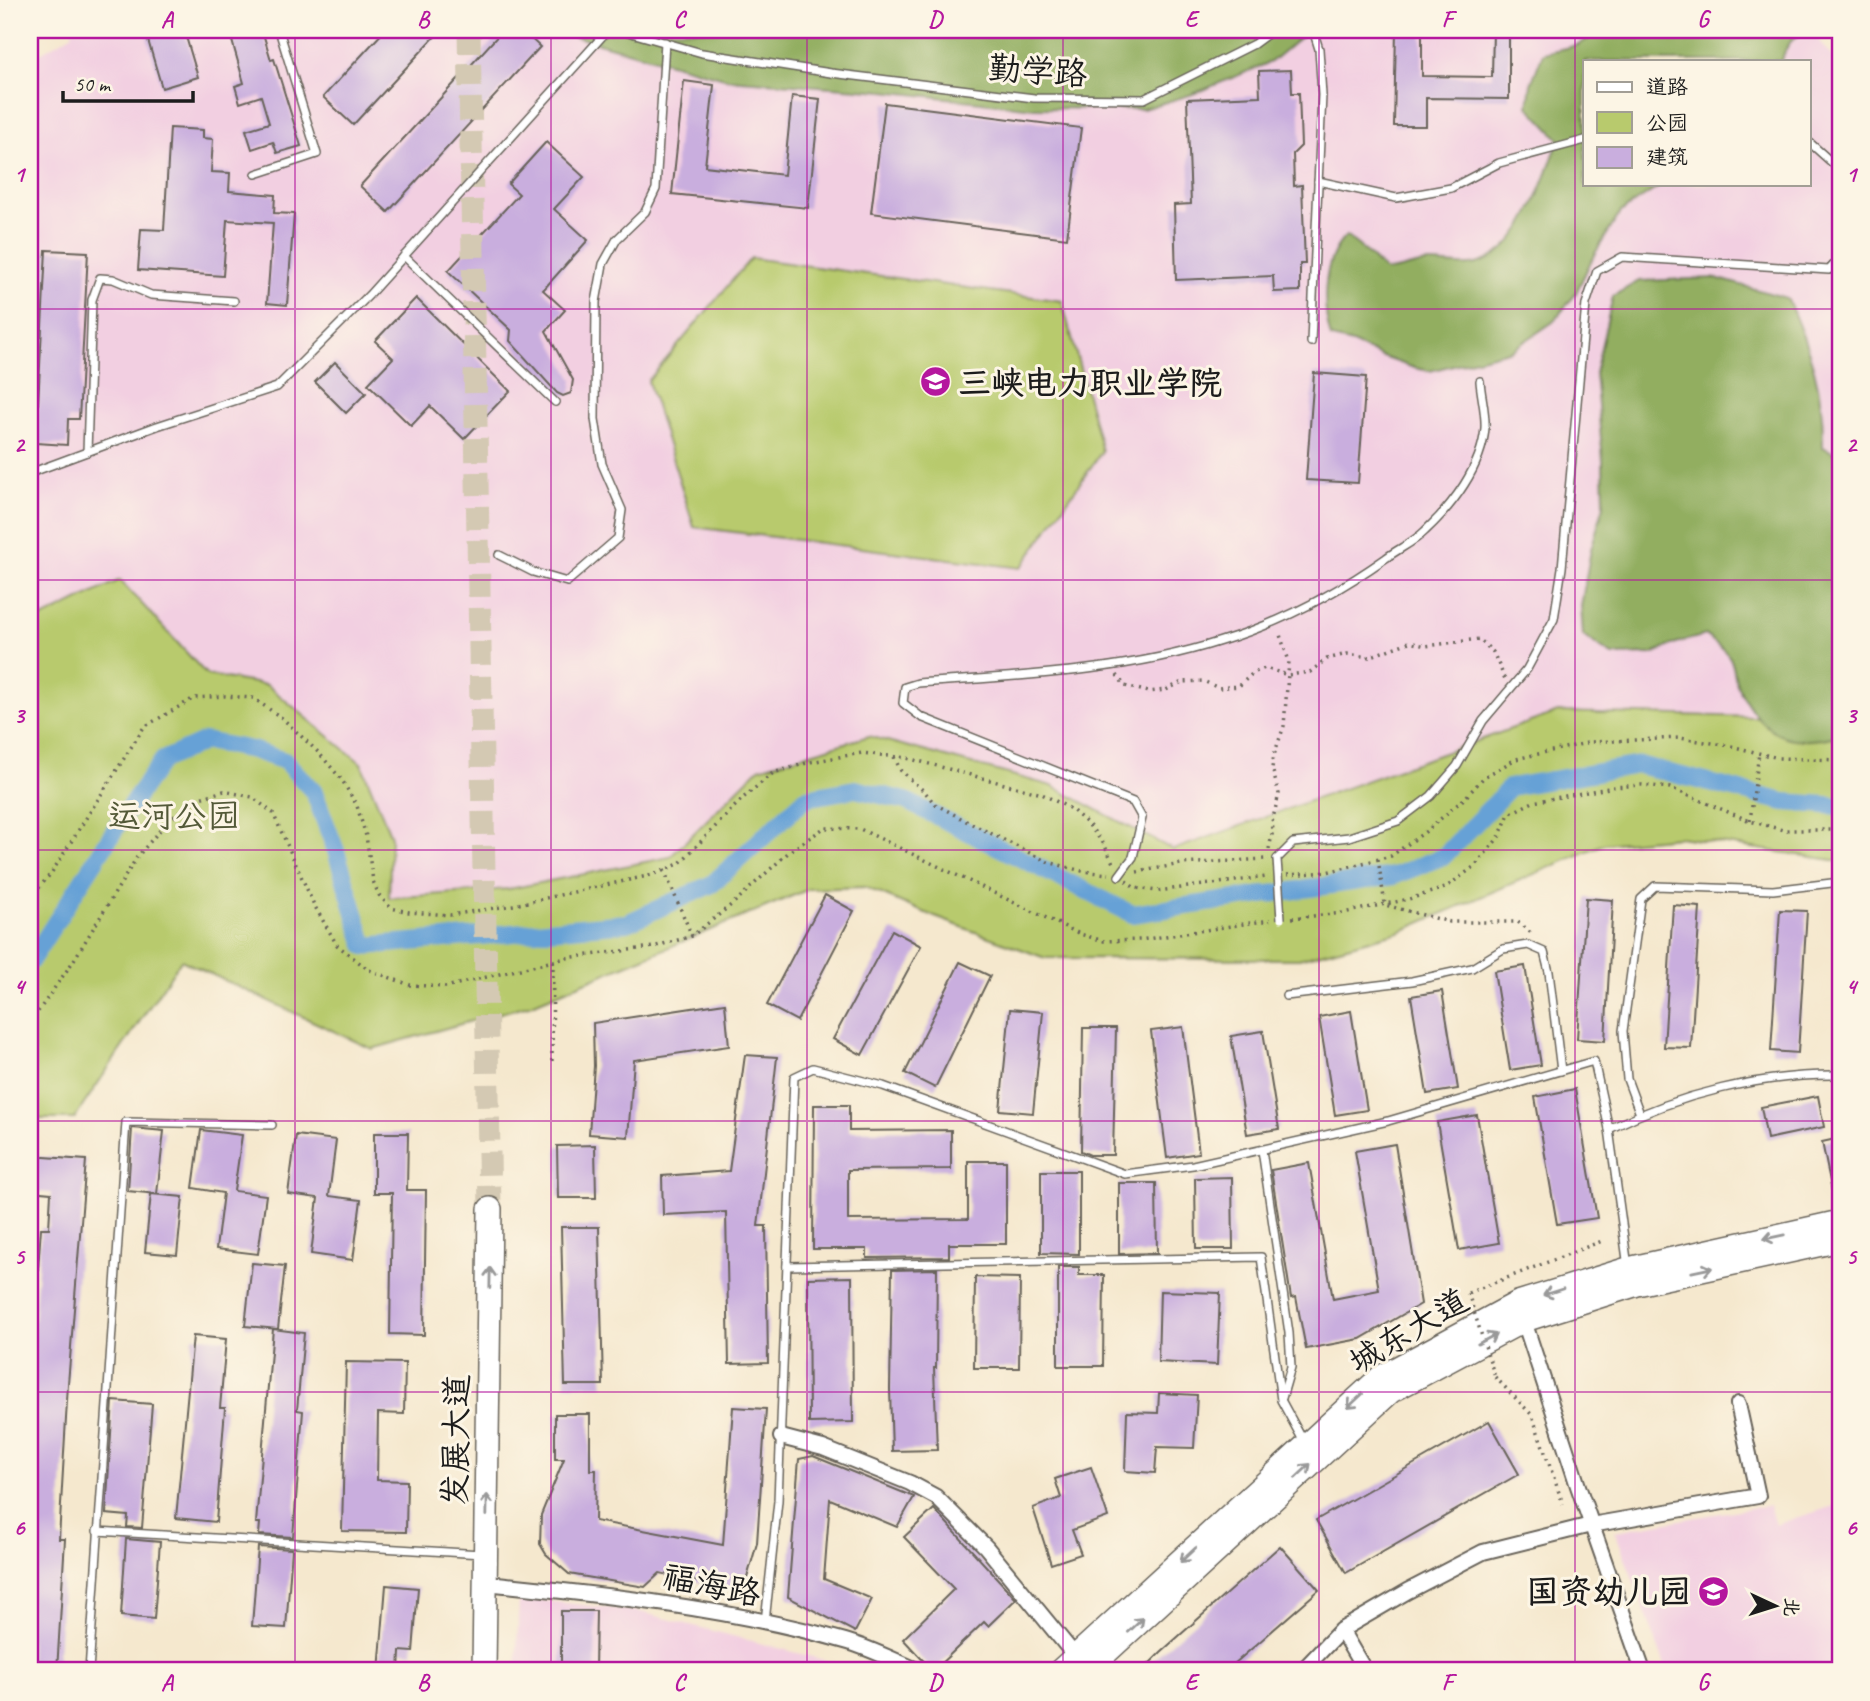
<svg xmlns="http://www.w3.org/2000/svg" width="1870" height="1701" font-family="Caveat,'LXGW WenKai TC',sans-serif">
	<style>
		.built { fill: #f2cfe1; fill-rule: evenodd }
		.green { fill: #b8ca6d; stroke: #6a7344; stroke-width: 2 }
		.forest { fill: #92ae60; stroke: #57653e; stroke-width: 2 }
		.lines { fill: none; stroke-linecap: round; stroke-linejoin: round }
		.canal { stroke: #66a1d6; stroke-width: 18 }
		.building { fill: #c9aede }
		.primary-tunnel { stroke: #d4c9b3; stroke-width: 23; stroke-dasharray: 23 11; stroke-linecap: butt }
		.service-casing { stroke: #68635a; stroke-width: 10 }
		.minor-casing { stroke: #68635a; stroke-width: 18 }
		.primary-casing { stroke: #68635a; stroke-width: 26 }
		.path { stroke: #68635a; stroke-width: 3.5; stroke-dasharray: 2 5; stroke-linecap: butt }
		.service { stroke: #fff; stroke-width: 7 }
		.minor { stroke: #fff; stroke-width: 14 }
		.primary { stroke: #fff; stroke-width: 23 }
		.service-bridge-casing { stroke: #68635a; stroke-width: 10; stroke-linecap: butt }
		.path-bridge { stroke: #68635a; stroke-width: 3.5; stroke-dasharray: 2 5; stroke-linecap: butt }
		.service-bridge { stroke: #fff; stroke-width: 7 }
		.oneway { stroke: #999 }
		.grid { fill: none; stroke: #b5179e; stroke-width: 2; stroke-opacity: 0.55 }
		.labels { text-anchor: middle; stroke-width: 6; stroke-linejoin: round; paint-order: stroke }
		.street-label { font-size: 33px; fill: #1c1c1c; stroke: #fcf5e5 }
		.poi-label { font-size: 33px; font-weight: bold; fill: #1c1c1c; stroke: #fcf5e5; text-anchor: start }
		.park-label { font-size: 33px; fill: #535938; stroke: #fcf5e5 }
		.neatline { fill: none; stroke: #b5179e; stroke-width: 2.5 }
		.grid-label { font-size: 23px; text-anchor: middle; font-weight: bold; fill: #b5179e }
	</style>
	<rect width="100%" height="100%" fill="#fcf5e5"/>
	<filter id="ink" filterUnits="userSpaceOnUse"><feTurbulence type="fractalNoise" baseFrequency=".0143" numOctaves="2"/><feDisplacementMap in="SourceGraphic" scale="14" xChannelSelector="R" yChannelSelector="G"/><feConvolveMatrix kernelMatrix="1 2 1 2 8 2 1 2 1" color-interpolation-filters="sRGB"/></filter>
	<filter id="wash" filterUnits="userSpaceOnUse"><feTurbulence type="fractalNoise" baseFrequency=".00686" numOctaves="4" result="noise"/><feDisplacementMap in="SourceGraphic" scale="28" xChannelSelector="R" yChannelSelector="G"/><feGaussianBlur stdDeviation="1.57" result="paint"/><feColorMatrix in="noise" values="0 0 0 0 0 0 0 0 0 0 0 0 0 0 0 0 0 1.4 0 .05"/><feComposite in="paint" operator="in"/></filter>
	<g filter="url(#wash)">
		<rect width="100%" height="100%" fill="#f5e8ce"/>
		<g class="built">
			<path d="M71 30H1810L1833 58 1840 123V719L1558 712 1173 850 1052 786 759 768 670 857 509 889 389 898 391 836 267 685 207 675 120 580 30 624V59L73 34ZM1585 61H1809V184H1585Z"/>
			<polygon points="1840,1504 1840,1671 1667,1671 1615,1531 1769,1505 1775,1525"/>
			<polygon points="519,1598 637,1611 866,1671 516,1671"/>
		</g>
		<g class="green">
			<polygon points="751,258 1062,301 1102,451 1021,568 694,527 648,381"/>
			<polygon points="120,580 207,675 267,685 361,763 391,836 389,898 509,889 670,857 759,768 869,736 1052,786 1173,850 1558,712 1840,719 1840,861 1679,837 1604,844 1399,932 1299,959 1045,958 935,917 865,887 809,889 532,1004 372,1049 181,960 74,1119 30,1119 30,624"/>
		</g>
		<g class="forest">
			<polygon points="551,30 1309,30 1271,62 1193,94 1143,109 1034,108 884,91 728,79"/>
			<path d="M1602 30H1807C1792 38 1786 44 1782 61H1585V184H1663L1621 212 1594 255 1575 295 1553 322 1512 350 1430 371 1414 368 1383 357 1352 343 1331 338C1322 307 1321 260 1346 236L1359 246 1386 271C1400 271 1413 264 1428 263 1443 262 1457 268 1476 264 1524 252 1544 181 1559 139L1528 106 1531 84 1543 53 1578 45Z"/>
			<path d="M1716 278 1787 298C1811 352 1824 388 1823 447L1840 456V735C1789 749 1764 736 1739 689 1734 680 1735 667 1730 658 1725 649 1713 642 1706 635L1676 643 1653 654 1612 655 1583 636 1581 606 1591 549 1604 505 1603 461 1595 373 1613 296 1639 281Z"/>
		</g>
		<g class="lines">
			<polyline class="canal" points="30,962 132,803 163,760 205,741 252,750 285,761 314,792 336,851 365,946 627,923 712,884 806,798 855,789 906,801 1132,914 1394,876 1444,856 1510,787 1639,765 1784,802 1840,806"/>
		</g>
		<g id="blocks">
			<g class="building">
				<polygon points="145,30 184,30 198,77 162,88"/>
				<polygon points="229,30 262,30 271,60 274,59 301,146 277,153 273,142 252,149 246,130 269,123 261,96 240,103 235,86 244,83"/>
				<polygon points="385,30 441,30 353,125 323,97"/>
				<polygon points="503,30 522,30 540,47 388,212 360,186"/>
				<polygon points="1396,30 1422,30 1422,76 1492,77 1493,30 1509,30 1509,99 1426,98 1426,126 1394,126"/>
				<polygon points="1291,70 1292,93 1299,93 1301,146 1293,154 1294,186 1302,185 1305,264 1300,264 1300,291 1274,292 1273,276 1176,280 1174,205 1191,204 1187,99 1260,96 1259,71"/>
				<polygon points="684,81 714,85 705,166 784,175 792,96 820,99 808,208 672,194"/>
				<polygon points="885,103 1081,128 1067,238 871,213"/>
				<polygon points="170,128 203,130 203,138 213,139 211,172 230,173 229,191 275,195 274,213 294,214 287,305 267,303 273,223 227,220 223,276 138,270 141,229 164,230"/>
				<polygon points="546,142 584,177 554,209 588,240 543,290 565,310 546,331 573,380 571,393 563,396 557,393 510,341 511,330 448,271 519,194 508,184"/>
				<polygon points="46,250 88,252 79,419 68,419 67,445 36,443"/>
				<polygon points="416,298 510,391 464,439 430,406 411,426 368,384 393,358 375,341"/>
				<polygon points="335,362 366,393 346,413 315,382"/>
				<polygon points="1314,373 1366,377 1358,483 1306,480"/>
				<polygon points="825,895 854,911 797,1021 767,1005"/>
				<polygon points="1586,898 1613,900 1605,1041 1577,1039"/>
				<polygon points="1673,905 1700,907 1691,1048 1664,1047"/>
				<polygon points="1780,910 1807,911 1798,1053 1771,1051"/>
				<polygon points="892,930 921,946 862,1055 833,1039"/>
				<polygon points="960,962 990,976 935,1088 905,1073"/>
				<polygon points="1525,966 1541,1065 1510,1070 1494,971"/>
				<polygon points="1442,991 1458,1089 1427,1094 1411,996"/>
				<polygon points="725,1003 729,1046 634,1060 628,1137 589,1134 594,1066 593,1023"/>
				<polygon points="1010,1009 1043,1012 1033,1113 1000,1110"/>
				<polygon points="1351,1011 1367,1110 1335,1115 1319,1017"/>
				<polygon points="1183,1027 1199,1153 1167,1158 1151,1031"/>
				<polygon points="1083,1028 1116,1028 1113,1155 1090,1155 1081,1151"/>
				<polygon points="1263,1031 1279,1129 1247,1134 1231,1036"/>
				<polygon points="745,1055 777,1057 758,1226 766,1226 768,1363 729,1364 726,1212 663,1215 662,1176 729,1171"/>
				<polygon points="1575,1089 1597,1218 1557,1224 1535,1097"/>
				<polygon points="1818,1096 1824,1127 1767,1139 1761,1107"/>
				<polygon points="814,1105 849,1105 849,1131 951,1130 951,1169 848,1170 848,1220 968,1219 968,1161 1006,1161 1006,1244 949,1244 949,1257 867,1258 867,1249 813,1249"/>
				<polygon points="1477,1115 1499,1243 1459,1250 1437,1122"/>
				<polygon points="132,1128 164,1131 157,1194 128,1191"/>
				<polygon points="201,1130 242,1135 234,1191 266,1195 258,1254 216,1249 223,1193 193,1188"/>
				<polygon points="374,1133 408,1133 407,1190 426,1190 424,1335 390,1334 392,1193 374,1193"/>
				<polygon points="296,1135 336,1140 329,1196 361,1200 353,1260 311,1254 318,1198 288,1194"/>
				<polygon points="1840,1138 1840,1201 1834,1201 1822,1142"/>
				<polygon points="1395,1144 1421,1304 1360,1339 1306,1349 1296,1297 1291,1298 1271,1170 1309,1163 1333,1299 1379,1290 1355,1151"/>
				<polygon points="595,1145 596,1198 558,1198 557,1146"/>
				<polygon points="30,1156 86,1160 68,1384 59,1539 65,1539 57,1671 30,1671 30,1379 41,1228 49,1228 51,1193 30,1191"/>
				<polygon points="1041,1171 1079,1171 1079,1254 1041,1253"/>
				<polygon points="1232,1177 1233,1249 1196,1249 1195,1178"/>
				<polygon points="1119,1183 1156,1183 1157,1253 1119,1254"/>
				<polygon points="151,1194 183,1197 177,1255 145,1252"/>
				<polygon points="561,1227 599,1227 603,1385 565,1385"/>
				<polygon points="252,1263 285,1266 278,1329 245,1326"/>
				<polygon points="1058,1267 1079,1267 1079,1275 1104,1275 1103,1366 1058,1366"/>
				<polygon points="937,1269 936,1368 934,1368 937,1450 892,1451 890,1389 892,1270"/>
				<polygon points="852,1277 853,1422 809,1423 808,1278"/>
				<polygon points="975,1277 1020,1278 1019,1368 974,1368"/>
				<polygon points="1160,1291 1220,1293 1217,1365 1158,1362"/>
				<polygon points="273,1329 304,1333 297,1410 303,1411 293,1537 259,1535 260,1523 256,1523"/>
				<polygon points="193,1336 226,1339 220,1408 225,1408 216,1522 176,1518"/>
				<polygon points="346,1362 405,1363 404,1414 378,1413 377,1480 407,1481 406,1532 342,1531"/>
				<polygon points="1159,1393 1197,1395 1194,1448 1157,1447 1155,1473 1125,1471 1127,1412 1158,1413"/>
				<polygon points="113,1401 152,1404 142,1528 127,1527 128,1516 106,1514"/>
				<polygon points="733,1407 766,1409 757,1543 743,1592 660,1573 645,1587 569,1574 546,1554 540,1544 541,1515 564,1459 555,1459 555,1414 590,1414 590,1470 596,1470 595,1521 723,1545"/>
				<polygon points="1489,1421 1519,1474 1346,1573 1316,1520"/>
				<polygon points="813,1456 914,1497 897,1527 830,1499 824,1579 872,1599 855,1632 788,1597 799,1459"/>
				<polygon points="1091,1467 1108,1517 1072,1530 1081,1554 1051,1564 1033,1508 1061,1498 1055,1479"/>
				<polygon points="934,1509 1016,1599 988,1626 984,1622 933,1671 903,1639 954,1589 904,1537"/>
				<polygon points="126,1539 160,1542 154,1619 121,1616"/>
				<polygon points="1280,1546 1319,1590 1226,1671 1142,1671 1161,1652"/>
				<polygon points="258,1547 292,1549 286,1628 252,1626"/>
				<polygon points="386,1585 418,1588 413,1652 400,1651 399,1671 379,1671"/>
				<polygon points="561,1611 596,1611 595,1671 561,1671"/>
			</g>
		</g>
	</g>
	<g filter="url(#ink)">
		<use href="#blocks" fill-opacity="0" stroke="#68635a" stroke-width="2"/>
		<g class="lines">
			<polyline class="primary-tunnel" points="469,30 490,1209"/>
			<defs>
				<g id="service">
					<polyline points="621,30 702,53 831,73 1034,98 1144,99 1254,44 1273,30"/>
					<polyline points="1809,142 1838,168 1840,178"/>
					<polyline points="256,174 317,154 279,30"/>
					<polyline points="1318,181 1396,198 1451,188 1499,163 1585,140"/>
					<polyline points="404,256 555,402"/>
					<polyline points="1311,342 1322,95 1319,49 1313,30"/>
					<polyline points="87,452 92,300 100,278 113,279 151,295 234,301"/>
					<polyline points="30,473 157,426 277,387 369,295 608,30"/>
					<polyline points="499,555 533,572 567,582 618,538 622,510 602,464 595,419 596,302 603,264 617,239 645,212 656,189 665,42"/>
					<polyline points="1277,859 1293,843 1349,837 1398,821 1431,796 1457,766 1483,721 1527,669 1554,619 1562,568 1586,304 1597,271 1622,257 1829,270 1840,258"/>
					<path d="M1119 876 1133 857 1142 818 1133 802 921 717 903 703 905 687 918 683C1019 676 1125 672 1221 641 1281 623 1335 594 1386 558 1398 549 1414 542 1425 531 1452 506 1482 467 1485 428 1486 413 1481 396 1480 381"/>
					<polyline points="1286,996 1412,981 1472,968 1503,949 1528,945 1544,952 1549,972 1561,1071"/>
					<polyline points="1640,1114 1627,1079 1623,1031 1641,899 1655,886 1773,890 1840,882"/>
					<path d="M1609 1129C1680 1094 1761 1074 1840 1075"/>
					<polyline points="1262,1150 1289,1333 1291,1367 1282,1398"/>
					<polyline points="787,1266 1261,1257 1281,1400 1305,1444"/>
					<polyline points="97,1531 482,1554"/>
					<polyline points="765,1622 778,1501 794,1077 813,1068 883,1086 1125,1174 1193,1165 1388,1121 1594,1061 1609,1129 1628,1267"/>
					<polyline points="89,1671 126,1122 272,1125"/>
				</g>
				<g id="minor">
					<polyline points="1522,1315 1578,1486 1643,1671"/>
					<polyline points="781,1437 823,1448 910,1483 936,1497 986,1547 1076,1657"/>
					<path d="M486 1583C607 1595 728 1608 845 1641 870 1648 895 1661 919 1671"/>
					<polyline points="1341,1630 1365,1671"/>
					<polyline points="1302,1671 1341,1630 1408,1591 1483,1552 1591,1525 1758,1496 1738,1404"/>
				</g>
				<g id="primary">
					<polyline points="484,1671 490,1209"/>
					<polyline points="1060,1671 1381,1377 1518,1303 1628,1269 1840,1222"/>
					<polyline points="1086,1671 1391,1391 1524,1320 1637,1284 1840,1240"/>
				</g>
			</defs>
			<use href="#service" class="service-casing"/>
			<use href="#minor" class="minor-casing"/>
			<use href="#primary" class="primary-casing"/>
			<g class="path">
				<polyline points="1117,675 1125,686 1149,692 1166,690 1182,682 1203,681 1219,688 1239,686 1253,673 1265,668 1288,675 1310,672 1327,659 1347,654 1369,657 1409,642 1426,646 1479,639 1493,652 1505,679"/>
				<polyline points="894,757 901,771 925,792 935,804 968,822 1048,862 1082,871 1109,874"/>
				<polyline points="1750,821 1759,753"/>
				<polyline points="1269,849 1273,830 1272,822 1279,794 1272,768 1274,755 1284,726 1289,661 1279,632"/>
				<polyline points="1378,859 1385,905 1450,922 1518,922 1531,933"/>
				<polyline points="664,870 692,936"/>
				<polyline points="1137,872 1181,864 1265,859"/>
				<polyline points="1287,875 1327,872 1391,856 1425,832 1465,798 1484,777 1516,759 1591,742 1680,738 1731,746 1778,758 1840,760"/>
				<polyline points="1126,881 1135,888 1157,891 1266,877"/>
				<polyline points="30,899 52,872 144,727 194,698 225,696 253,698 282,718 319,753 342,780 357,806 366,836 373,881 379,895 391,908 409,912 450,915 514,905 652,875 679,864 743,798 773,773 810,762 862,753 907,758 1042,794 1071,809 1088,824 1104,844 1114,865"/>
				<polyline points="1292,918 1343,913 1409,899 1445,888 1475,866 1499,837 1509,814 1533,802 1614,787 1642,785 1670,788 1750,821 1783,830 1840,830"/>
				<polyline points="30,1023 72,963 137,857 167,822 196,799 224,791 252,797 273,813 314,905 337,945 369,970 410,985 445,987 566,958 653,947 692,936 736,901 790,851 824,828 860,829 1080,934 1104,941 1140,940 1270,920"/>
				<polyline points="552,1061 553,961"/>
				<polyline points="1468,1293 1602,1241"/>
				<polyline points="1495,1377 1532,1415 1563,1504"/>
			</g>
			<use href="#service" class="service"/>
			<use href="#minor" class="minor"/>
			<use href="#primary" class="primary"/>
			<defs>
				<polyline id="service-bridge" points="1277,859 1281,919"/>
			</defs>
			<use href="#service-bridge" class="service-bridge-casing"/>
			<polyline class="path-bridge" points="1468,1293 1495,1377"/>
			<use href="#service-bridge" class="service-bridge"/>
		</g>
		<defs><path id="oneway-shaft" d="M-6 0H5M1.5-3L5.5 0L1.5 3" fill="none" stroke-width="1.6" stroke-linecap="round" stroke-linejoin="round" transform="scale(1.75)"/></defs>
		<g class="oneway">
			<use href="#oneway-shaft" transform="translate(1774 1237) rotate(168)"/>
			<use href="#oneway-shaft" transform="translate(1702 1270) rotate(-12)"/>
			<use href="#oneway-shaft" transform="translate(490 1278) rotate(-89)"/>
			<use href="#oneway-shaft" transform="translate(1553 1292) rotate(162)"/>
			<use href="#oneway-shaft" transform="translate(1487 1339) rotate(-28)"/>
			<use href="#oneway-shaft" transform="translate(1355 1401) rotate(137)"/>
			<use href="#oneway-shaft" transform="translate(1303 1471) rotate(-43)"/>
			<use href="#oneway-shaft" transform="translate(487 1505) rotate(-89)"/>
			<use href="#oneway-shaft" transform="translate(1188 1555) rotate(137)"/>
			<use href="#oneway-shaft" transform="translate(1136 1625) rotate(-43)"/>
		</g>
	</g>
	<path class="grid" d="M295 30V1671M551 30V1671M807 30V1671M1063 30V1671M1319 30V1671M1575 30V1671M30 309H1840M30 580H1840M30 850H1840M30 1121H1840M30 1392H1840"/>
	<defs>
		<symbol id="university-disc" viewBox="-11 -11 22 22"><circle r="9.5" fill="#b5179e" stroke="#fcf5e5"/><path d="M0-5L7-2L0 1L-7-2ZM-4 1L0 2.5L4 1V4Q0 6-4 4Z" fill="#fff"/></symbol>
		<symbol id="school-disc" viewBox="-11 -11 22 22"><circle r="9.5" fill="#b5179e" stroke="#fcf5e5"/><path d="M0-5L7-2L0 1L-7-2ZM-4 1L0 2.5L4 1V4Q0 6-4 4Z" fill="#fff"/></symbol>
	</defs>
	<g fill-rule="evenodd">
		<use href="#university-disc" x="918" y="364" width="35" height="35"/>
		<use href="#school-disc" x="1696" y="1574" width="35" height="35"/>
	</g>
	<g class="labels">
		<g class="street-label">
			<text transform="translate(1038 70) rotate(4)" y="12">勤学路</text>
			<text transform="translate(1408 1330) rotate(-31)" y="12">城东大道</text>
			<text transform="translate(455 1440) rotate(-89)" y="12">发展大道</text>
			<text transform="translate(712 1584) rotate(11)" y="12">福海路</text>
		</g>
		<g class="poi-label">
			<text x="958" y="394">三峡电力职业学院</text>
			<text x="1691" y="1603" text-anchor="end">国资幼儿园</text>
		</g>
		<g class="park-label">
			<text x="174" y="827">运河公园</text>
		</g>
	</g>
	<rect width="1870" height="1701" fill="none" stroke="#fcf5e5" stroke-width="77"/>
	<rect x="1583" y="60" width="228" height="126" fill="#fcf5e5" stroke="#a29e95" stroke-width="2"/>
	<rect x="1597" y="82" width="35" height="10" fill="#ffffff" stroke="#a29e95" stroke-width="2"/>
	<text x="1646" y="94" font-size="21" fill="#1c1c1c">道路</text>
	<rect x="1597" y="112" width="35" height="21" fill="#b8ca6d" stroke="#a29e95" stroke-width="2"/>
	<text x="1646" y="130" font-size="21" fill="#1c1c1c">公园</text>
	<rect x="1597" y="147" width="35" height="21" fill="#c9aede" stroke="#a29e95" stroke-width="2"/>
	<text x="1646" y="164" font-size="21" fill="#1c1c1c">建筑</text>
	<g transform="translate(1775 1606) rotate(94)" stroke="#fcf5e5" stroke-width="5" paint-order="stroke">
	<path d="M0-5L12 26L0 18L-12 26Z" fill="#1c1c1c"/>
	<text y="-10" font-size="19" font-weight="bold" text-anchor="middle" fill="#1c1c1c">北</text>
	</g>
	<path d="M63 91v10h130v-10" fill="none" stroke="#1c1c1c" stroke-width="3.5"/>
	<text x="74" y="91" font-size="21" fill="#1c1c1c" stroke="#fcf5e5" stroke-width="5" paint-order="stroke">50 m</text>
	<rect x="38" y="38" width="1794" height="1624" class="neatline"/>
	<g class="grid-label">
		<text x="167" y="27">A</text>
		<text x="423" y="27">B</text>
		<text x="679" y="27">C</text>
		<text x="935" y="27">D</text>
		<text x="1191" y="27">E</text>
		<text x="1447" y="27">F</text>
		<text x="1703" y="27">G</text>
		<text x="19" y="182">1</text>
		<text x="1851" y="182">1</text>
		<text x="19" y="452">2</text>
		<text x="1851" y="452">2</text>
		<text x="19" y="723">3</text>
		<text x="1851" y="723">3</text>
		<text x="19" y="994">4</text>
		<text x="1851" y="994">4</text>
		<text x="19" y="1264">5</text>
		<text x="1851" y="1264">5</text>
		<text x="19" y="1535">6</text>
		<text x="1851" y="1535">6</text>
		<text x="167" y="1690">A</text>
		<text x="423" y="1690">B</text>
		<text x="679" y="1690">C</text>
		<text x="935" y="1690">D</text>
		<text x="1191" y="1690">E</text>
		<text x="1447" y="1690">F</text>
		<text x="1703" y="1690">G</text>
	</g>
</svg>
